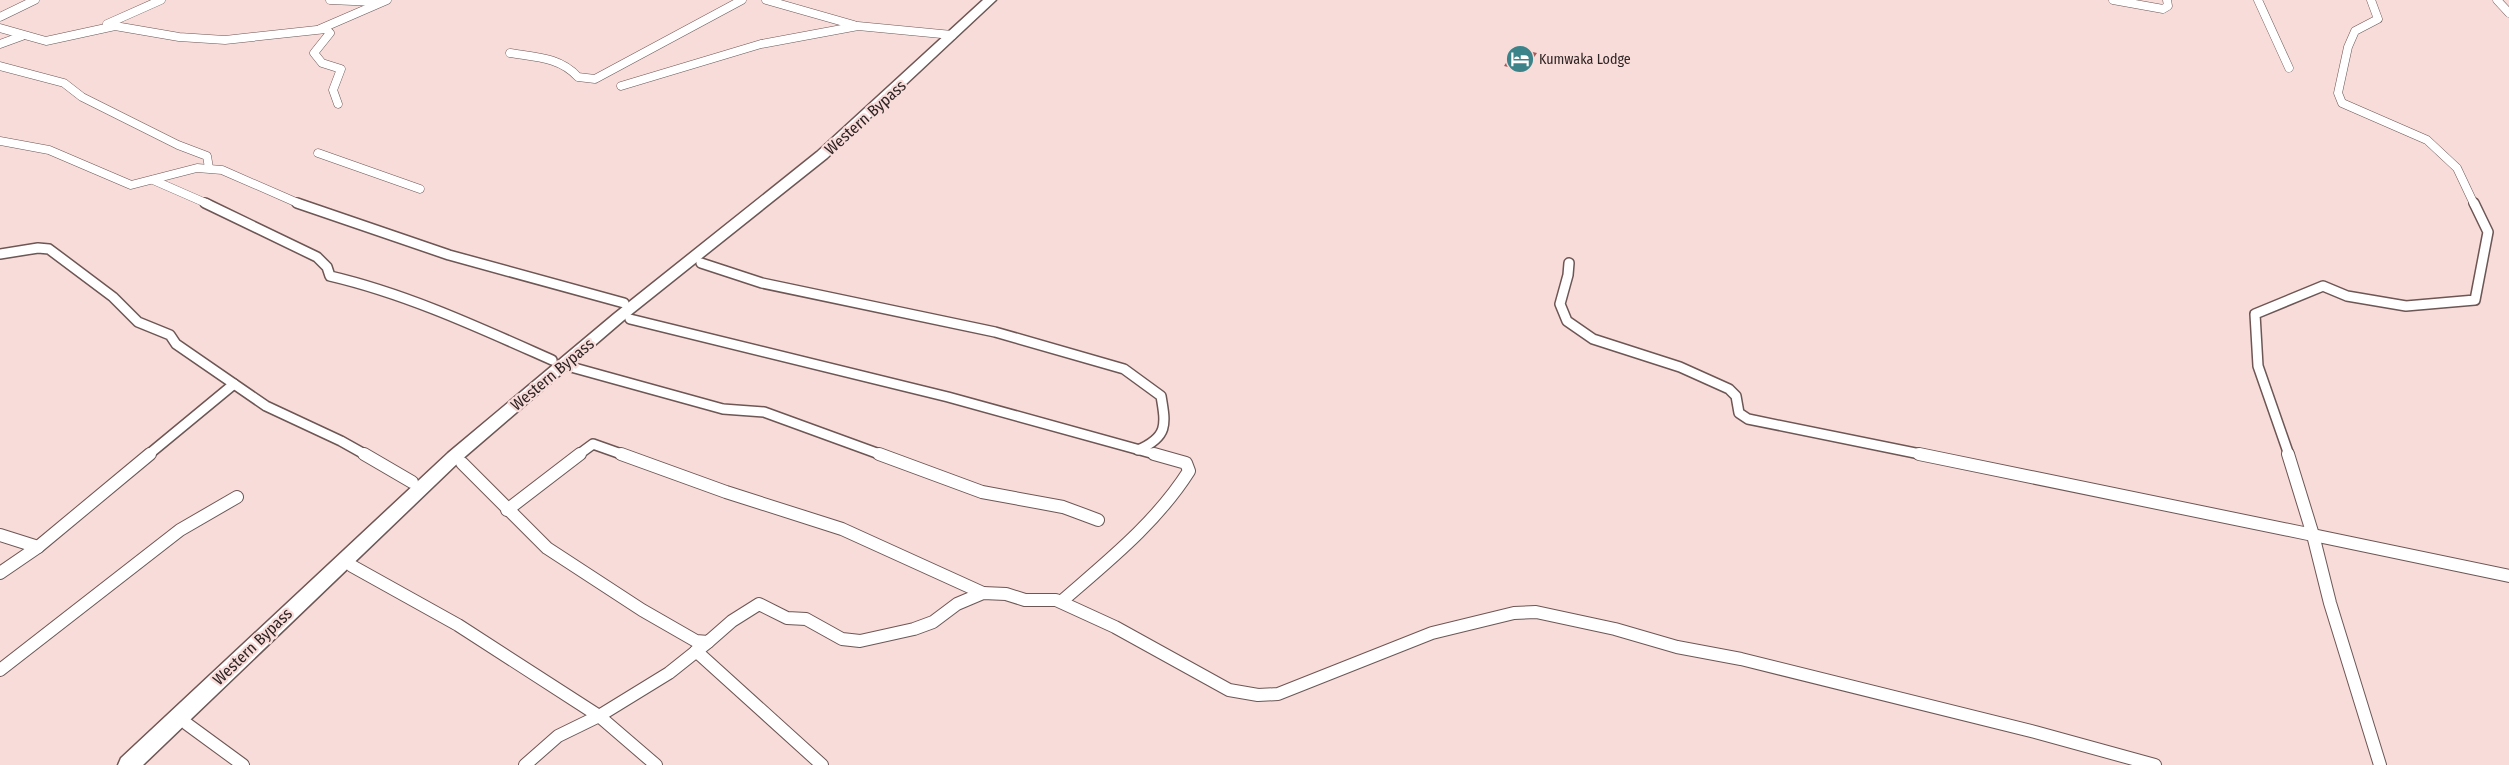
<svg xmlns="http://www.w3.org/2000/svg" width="2509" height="765" font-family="'Fira Sans Condensed',sans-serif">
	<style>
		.building { fill: #a85956 }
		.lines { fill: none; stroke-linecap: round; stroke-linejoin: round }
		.street-far2-casing { stroke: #6d5654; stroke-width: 9 }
		.street-far1-casing { stroke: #6d5654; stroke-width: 12 }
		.street-casing { stroke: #6d5654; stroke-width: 14 }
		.primary-casing { stroke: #6d5654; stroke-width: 3 }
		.street-far2 { stroke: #fff; stroke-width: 8 }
		.street-far1 { stroke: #fff; stroke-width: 9 }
		.street { stroke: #fff; stroke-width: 12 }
		.primary { fill: #fff; fill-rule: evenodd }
		.labels { text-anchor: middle; stroke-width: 4.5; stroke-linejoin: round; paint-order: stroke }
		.far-poi-label { font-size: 14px; fill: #2e2423; stroke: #f8dcda; text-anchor: start }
		.street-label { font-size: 16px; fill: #2e2423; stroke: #f8dcda }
	</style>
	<rect width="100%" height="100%" fill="#f8dcda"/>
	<polygon class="building" points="1516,48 1537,53 1525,71 1504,66"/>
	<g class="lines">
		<defs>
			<g id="street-far2">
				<polyline points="330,0 376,2"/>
				<polyline points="766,0 854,25"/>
				<polyline points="2113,0 2163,9 2168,6 2167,0"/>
				<polyline points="2258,0 2289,68"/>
				<polyline points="2371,0 2378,19 2355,31 2348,47 2338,93 2342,103 2427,140 2457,168 2474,204"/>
				<polyline points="2497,0 2509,13"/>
				<polyline points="0,17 35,0"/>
				<polyline points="107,24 161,0"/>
				<polyline points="0,28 46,41 115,26 179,37 225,40 326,29 330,33 314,53 322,63 341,69 333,90 338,104"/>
				<polyline points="320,29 387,0"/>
				<polyline points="0,44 22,36"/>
				<path d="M510 53C535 57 560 57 578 77L595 79 742 0"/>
				<polyline points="0,66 64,83 82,97 178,145 207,156 209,168"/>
				<polyline points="621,86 761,44 858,26 952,35"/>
				<polyline points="0,141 49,150 131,185 197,168 222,170 300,204"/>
				<polyline points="318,153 420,189"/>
				<polyline points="153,180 208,204"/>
			</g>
			<g id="street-far1">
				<path d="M205 203 317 257 327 267 330 276C407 294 480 328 552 360"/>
				<polyline points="297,203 449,255 624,303"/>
				<polyline points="0,254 38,248 49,249 113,297 138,322 170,335 176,344 266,406 341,441 366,455"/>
				<path d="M701 263 762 283 995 332 1124 369 1161 396C1166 425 1168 437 1138 450"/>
				<polyline points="1569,263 1568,275 1560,304 1567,321 1593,339 1680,367 1729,389 1736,396 1739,413 1748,419 1925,455"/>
				<polyline points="630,319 948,397 1158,455"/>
				<polyline points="571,367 723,409 764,412 882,455"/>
				<polyline points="148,455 234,384"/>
				<polyline points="578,455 593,444 624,455"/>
				<polyline points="2289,455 2258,366 2255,314 2323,286 2347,296 2406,306 2475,300 2488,232 2474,203"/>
			</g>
			<g id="street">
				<polyline points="364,454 412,482"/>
				<polyline points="621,454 726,492 842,529 983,593"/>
				<polyline points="879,454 982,492 1063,507 1098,520"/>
				<polyline points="1919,454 2313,535 2288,454"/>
				<polyline points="462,463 547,548 642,610 696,641 708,642 732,621 759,604 787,618 806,619 842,639 860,641 914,629 933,622 957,604 983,593 1006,594 1025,600 1056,600 1115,627 1229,690 1258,695 1278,694 1432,633 1514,613 1536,612 1615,629 1677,647 1741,659 2035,732 2155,765"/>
				<polyline points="507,510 580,454"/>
				<polyline points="0,535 38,547"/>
				<polyline points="352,566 458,625 599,716 656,765"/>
				<polyline points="0,573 38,547 150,454"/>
				<path d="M1062 601C1108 561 1156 523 1189 471L1186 463 1154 454"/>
				<polyline points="696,651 822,765"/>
				<polyline points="0,670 180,530 237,497"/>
				<polyline points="187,724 243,765"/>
				<polyline points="525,765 558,736 599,716 669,673 708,642"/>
				<polyline points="2380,765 2330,603 2313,535 2509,576"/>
			</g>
			<polygon id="primary" points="983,0 996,0 827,158 624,320 460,461 143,765 118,765 121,758 448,453 614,314 817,152"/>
		</defs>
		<use href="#street-far2" class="street-far2-casing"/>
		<use href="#street-far1" class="street-far1-casing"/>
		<use href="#street" class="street-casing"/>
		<use href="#primary" class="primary-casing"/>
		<use href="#street-far2" class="street-far2"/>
		<use href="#street-far1" class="street-far1"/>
		<use href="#street" class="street"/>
		<use href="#primary" class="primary"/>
	</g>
	<defs>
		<symbol id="hotel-disc" viewBox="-11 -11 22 22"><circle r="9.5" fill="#3b8389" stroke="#f8dcda"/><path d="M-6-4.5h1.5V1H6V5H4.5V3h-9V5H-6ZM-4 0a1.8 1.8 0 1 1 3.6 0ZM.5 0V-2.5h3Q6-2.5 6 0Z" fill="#fff"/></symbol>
	</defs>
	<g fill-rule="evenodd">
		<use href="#hotel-disc" x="1504" y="43" width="32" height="32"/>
	</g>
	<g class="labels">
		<g class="far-poi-label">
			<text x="1539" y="64">Kumwaka Lodge</text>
		</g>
		<g class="street-label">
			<text transform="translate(865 117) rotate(-42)" y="6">Western Bypass</text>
			<text transform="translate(552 374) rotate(-40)" y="6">Western Bypass</text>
			<text transform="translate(252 646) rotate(-44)" y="6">Western Bypass</text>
		</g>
	</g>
</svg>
